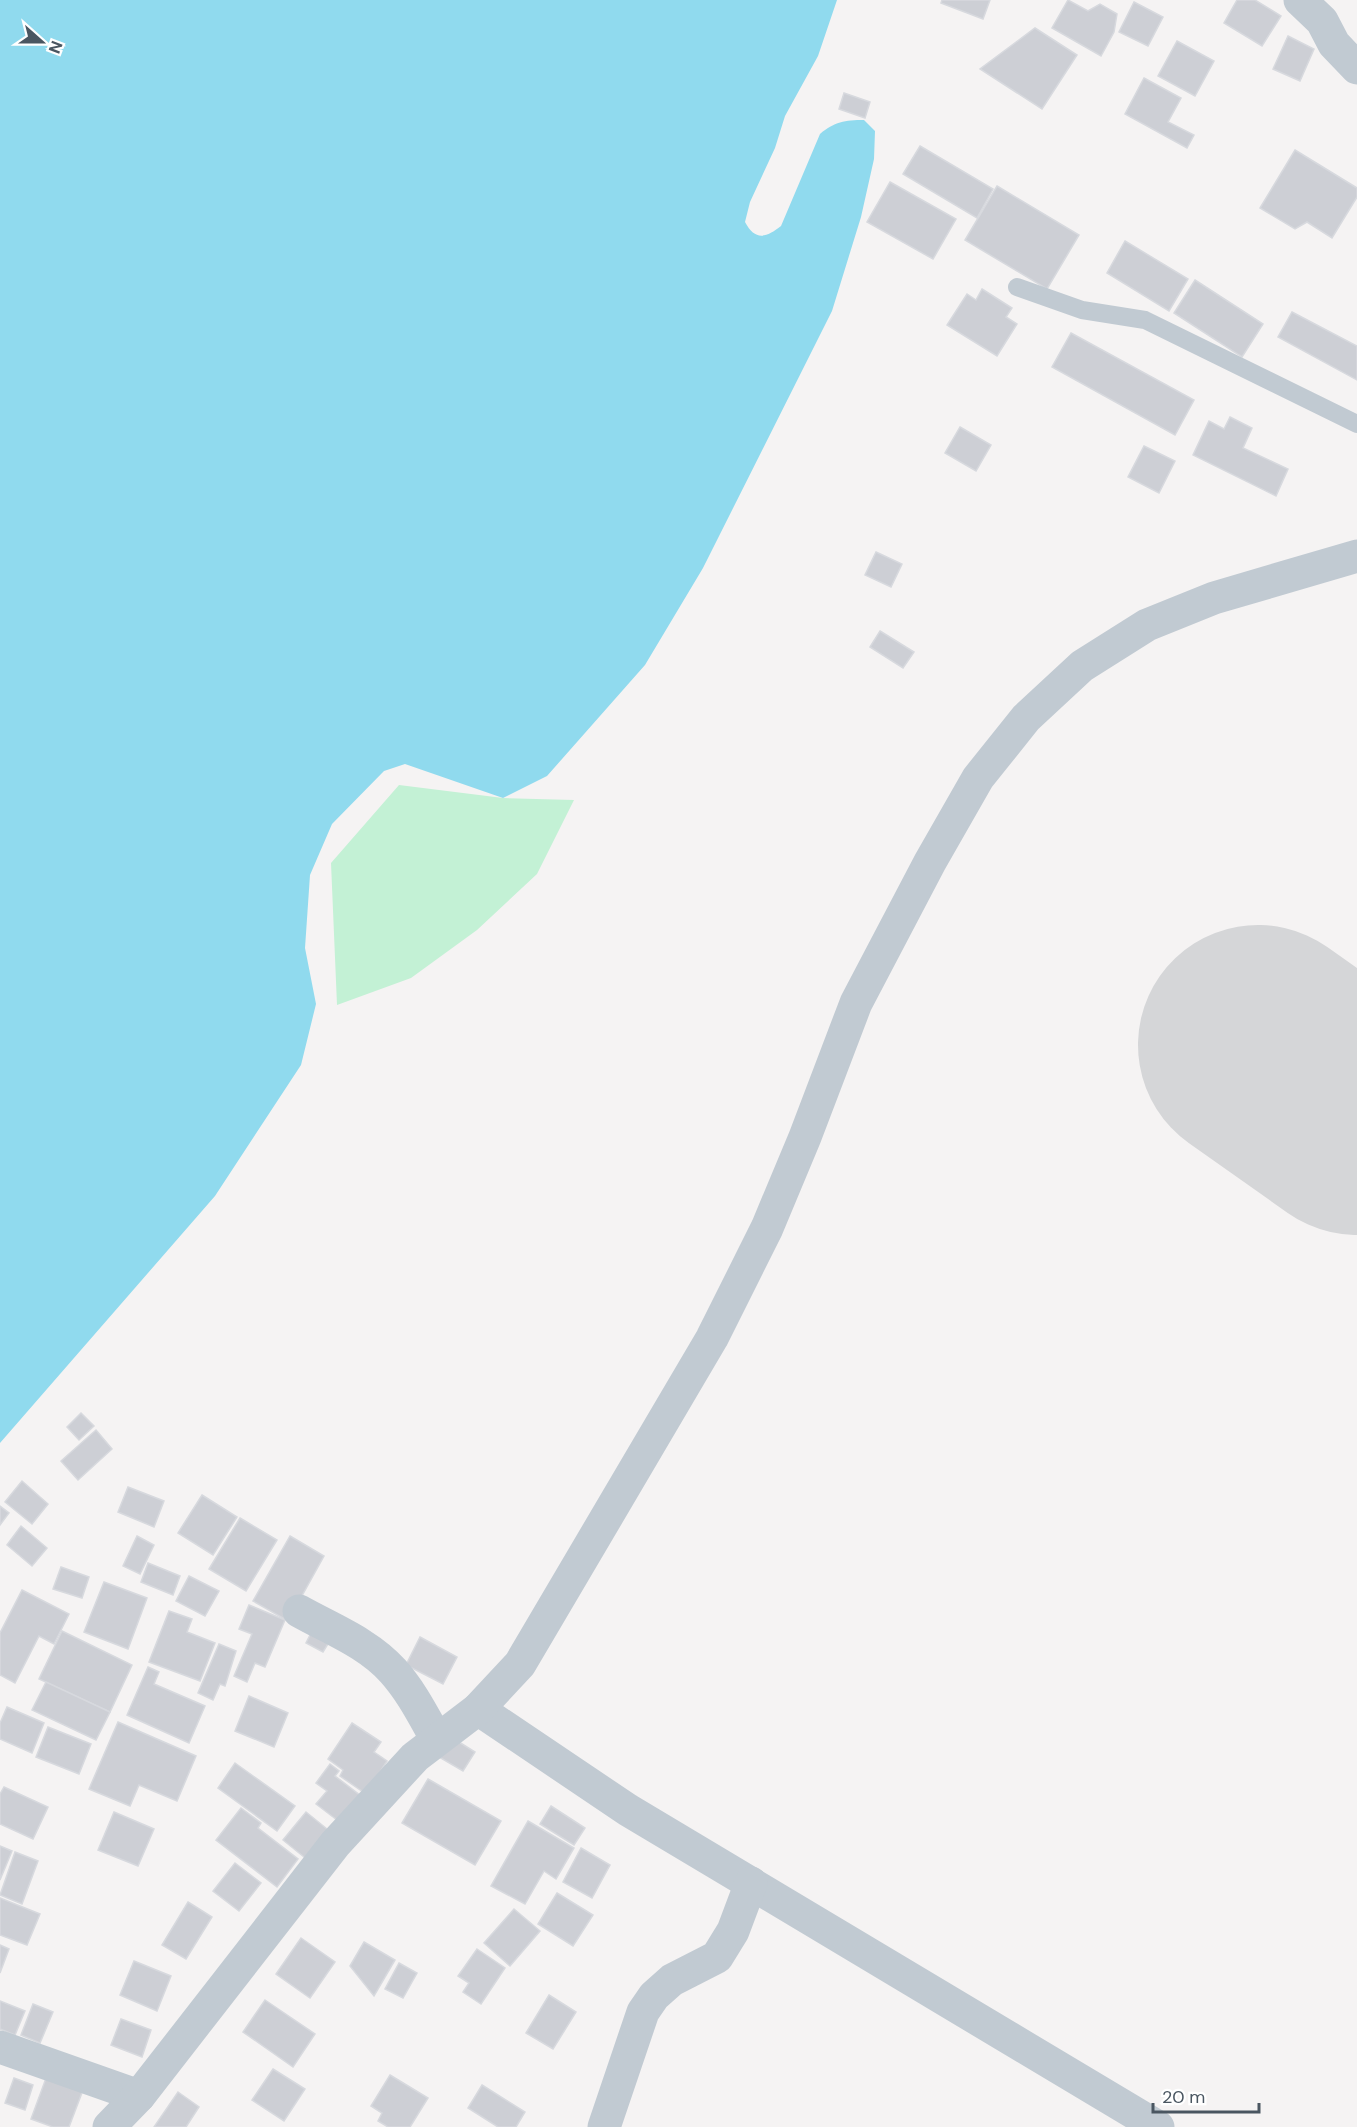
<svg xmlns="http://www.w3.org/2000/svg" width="1357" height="2127" font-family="'DM Sans',sans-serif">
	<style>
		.green { fill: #c3f1d5 }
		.water { fill: #90daee }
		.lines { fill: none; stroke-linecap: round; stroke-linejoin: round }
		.runway { stroke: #d5d6d8; stroke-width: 240 }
		.building { fill: #cdcfd5; stroke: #d7d9de; stroke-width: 1.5 }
		.lane { stroke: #c1cad2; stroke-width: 18 }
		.street { stroke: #c1cad2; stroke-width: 33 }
	</style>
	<rect width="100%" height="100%" fill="#f5f3f3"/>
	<polygon class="green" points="399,785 503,798 574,800 537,874 477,930 411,978 337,1005 331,863"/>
	<path class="water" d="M0 0H837L818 56 785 116 775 148 750 202 745 222C755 241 766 238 781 226L820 134C834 122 845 120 864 120L875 131 874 159 861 217 832 311 703 568 645 665 547 776 503 798 405 764 384 771 332 824 310 875 305 948 316 1004 301 1065 215 1196 0 1443Z"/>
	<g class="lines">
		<polyline class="runway" points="1258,1045 1357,1115"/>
	</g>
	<g class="building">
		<polygon points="942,0 990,0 983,19 941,3"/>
		<polygon points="1068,0 1088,11 1100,4 1117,14 1114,32 1101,56 1052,28"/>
		<polygon points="1237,0 1255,0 1281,16 1262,46 1224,23"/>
		<polygon points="1134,2 1163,17 1148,46 1119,32"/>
		<polygon points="1035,28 1077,55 1042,109 980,69"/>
		<polygon points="1288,36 1314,49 1300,81 1273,69"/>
		<polygon points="1177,41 1214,61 1195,96 1158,76"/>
		<polygon points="1144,78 1181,98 1168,122 1194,135 1187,148 1125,114"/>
		<polygon points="844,93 870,102 865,118 839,109"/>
		<polygon points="920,146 993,189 977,218 903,174"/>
		<polygon points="1295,150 1357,188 1357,197 1332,238 1307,222 1295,229 1260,208"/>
		<polygon points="890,182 956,219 933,259 867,222"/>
		<polygon points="997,186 1079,235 1047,289 965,240"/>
		<polygon points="1125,241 1188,279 1169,311 1107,273"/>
		<polygon points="1195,280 1263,324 1242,357 1174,313"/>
		<polygon points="982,289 1012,308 1006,317 1017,324 997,356 947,325 967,294 976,300"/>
		<polygon points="1292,312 1357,346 1357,380 1278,337"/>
		<polygon points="1071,333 1194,400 1175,435 1052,367"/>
		<polygon points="1230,417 1252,428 1243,448 1288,469 1276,496 1193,455 1209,421 1224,429"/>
		<polygon points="960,427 991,445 976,471 945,453"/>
		<polygon points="1144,446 1175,461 1159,493 1128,477"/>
		<polygon points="876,552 902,564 891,587 865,575"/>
		<polygon points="880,631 914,652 903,668 870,647"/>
		<polygon points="81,1413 94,1426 79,1440 67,1427"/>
		<polygon points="96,1430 112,1449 78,1480 61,1461"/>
		<polygon points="22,1481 48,1504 32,1524 5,1502"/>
		<polygon points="128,1487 164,1501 154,1527 118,1512"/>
		<polygon points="202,1495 237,1517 213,1555 178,1533"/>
		<polygon points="0,1506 9,1513 0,1525"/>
		<polygon points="240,1518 277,1540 246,1591 209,1569"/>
		<polygon points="21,1526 47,1548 32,1566 7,1545"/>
		<polygon points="137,1536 154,1545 140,1574 123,1566"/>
		<polygon points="290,1536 324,1556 288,1621 253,1601"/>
		<polygon points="148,1563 180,1576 173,1595 141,1582"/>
		<polygon points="61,1567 89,1577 82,1598 53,1589"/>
		<polygon points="189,1576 219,1591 205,1616 176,1601"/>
		<polygon points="104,1582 147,1598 128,1649 84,1632"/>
		<polygon points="22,1590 69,1614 54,1644 39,1636 15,1683 0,1675 0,1633"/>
		<polygon points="249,1605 285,1620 265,1667 255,1663 247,1682 234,1676 252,1634 239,1629"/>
		<polygon points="169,1611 192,1619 187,1632 215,1643 200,1681 149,1662"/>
		<polygon points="313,1629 331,1639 323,1652 306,1643"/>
		<polygon points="62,1631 132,1665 110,1712 39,1679"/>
		<polygon points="420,1637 457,1657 443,1684 406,1665"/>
		<polygon points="219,1644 236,1651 225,1686 220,1684 213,1700 198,1693"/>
		<polygon points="148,1667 159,1672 154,1684 205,1706 189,1743 127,1715"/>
		<polygon points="46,1682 110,1712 96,1740 32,1710"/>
		<polygon points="249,1696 288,1713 274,1747 235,1731"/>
		<polygon points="7,1707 44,1723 32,1753 0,1739 0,1723"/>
		<polygon points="118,1722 196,1756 177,1801 139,1785 130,1806 89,1789"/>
		<polygon points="352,1723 381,1742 374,1752 387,1761 366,1794 340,1776 343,1770 328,1759"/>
		<polygon points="48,1727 91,1744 79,1774 36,1757"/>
		<polygon points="451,1737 475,1752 463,1771 439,1757"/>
		<polygon points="235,1763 295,1806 277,1831 218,1788"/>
		<polygon points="330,1764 339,1771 335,1776 361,1796 341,1823 316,1804 327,1791 316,1783"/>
		<polygon points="428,1779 501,1821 475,1865 402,1823"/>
		<polygon points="4,1787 48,1807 33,1839 0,1824 0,1794"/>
		<polygon points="551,1806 585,1828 574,1845 540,1824"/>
		<polygon points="241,1808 261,1823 258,1828 298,1859 277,1887 216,1840"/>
		<polygon points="114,1812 154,1829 138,1866 98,1850"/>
		<polygon points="306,1812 332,1833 309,1861 283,1840"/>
		<polygon points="528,1821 574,1848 556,1879 544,1871 525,1904 491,1886"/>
		<polygon points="0,1846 12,1851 0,1880"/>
		<polygon points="581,1848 610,1865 592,1898 563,1882"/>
		<polygon points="15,1852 38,1861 22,1904 0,1895"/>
		<polygon points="235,1863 261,1883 239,1911 213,1891"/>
		<polygon points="557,1893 593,1915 573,1946 538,1924"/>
		<polygon points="0,1898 40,1914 27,1945 0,1935"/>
		<polygon points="188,1902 212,1917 186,1959 162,1945"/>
		<polygon points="514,1909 540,1931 510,1966 484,1943"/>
		<polygon points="301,1938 335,1962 310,1998 276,1974"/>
		<polygon points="364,1942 395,1960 374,1996 350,1966"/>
		<polygon points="0,1945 9,1949 0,1973"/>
		<polygon points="477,1949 505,1968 481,2004 463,1992 469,1983 458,1976"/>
		<polygon points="134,1961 171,1976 157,2011 120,1995"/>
		<polygon points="399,1963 417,1973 403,1998 385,1989"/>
		<polygon points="549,1995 576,2012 553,2049 526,2033"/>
		<polygon points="265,2000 315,2034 293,2067 243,2032"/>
		<polygon points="0,2001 25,2011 15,2035 0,2029"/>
		<polygon points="33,2004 53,2012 40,2043 21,2035"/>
		<polygon points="121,2019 151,2030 142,2057 111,2045"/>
		<polygon points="273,2069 305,2089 284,2121 252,2100"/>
		<polygon points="49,2070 83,2090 69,2127 53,2127 31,2119"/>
		<polygon points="390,2075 428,2098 410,2127 388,2127 378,2121 382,2113 371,2106"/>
		<polygon points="14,2078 33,2085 25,2110 5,2103"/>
		<polygon points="482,2085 525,2112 516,2127 498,2127 468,2108"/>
		<polygon points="178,2092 199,2107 186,2127 154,2127"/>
	</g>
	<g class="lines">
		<polyline class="lane" points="1017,287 1082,310 1145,320 1357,424"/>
		<g class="street">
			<polyline points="1300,0 1322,21 1334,44 1357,68"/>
			<path d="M299 1611C331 1629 368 1643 393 1671 411 1691 423 1715 436 1738"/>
			<polyline points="478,1709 628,1810 1158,2127"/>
			<polyline points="0,2047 139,2096"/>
			<polyline points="109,2127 139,2096 335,1844 415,1757 478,1709 520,1664 712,1338 767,1228 805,1137 856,1003 930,862 978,778 1026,718 1082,666 1147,625 1214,598 1357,556"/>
			<polyline points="604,2127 643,2012 654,1996 672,1980 717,1957 733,1931 751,1883"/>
		</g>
	</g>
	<g transform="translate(42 42) rotate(111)" stroke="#ffffff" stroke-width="4.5" paint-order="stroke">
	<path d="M0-4.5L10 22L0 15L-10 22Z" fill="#4a5661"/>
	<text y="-9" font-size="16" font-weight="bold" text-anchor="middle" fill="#4a5661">N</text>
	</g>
	<path d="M1153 2103v9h106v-9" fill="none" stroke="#4a5661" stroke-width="3"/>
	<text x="1162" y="2103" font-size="18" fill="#4a5661" stroke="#ffffff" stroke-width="4.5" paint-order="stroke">20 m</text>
</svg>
